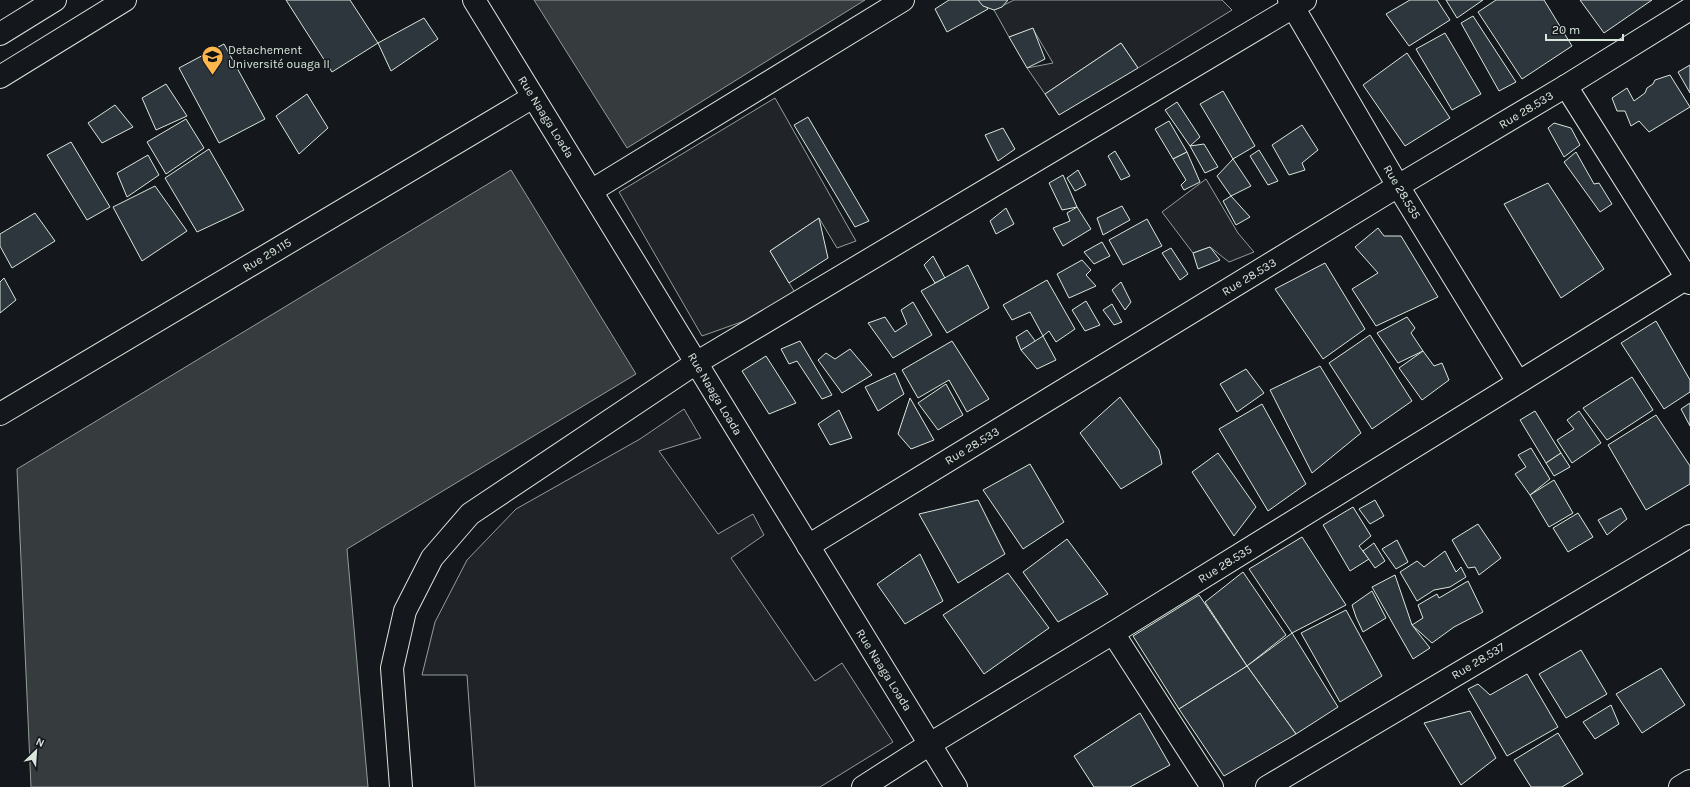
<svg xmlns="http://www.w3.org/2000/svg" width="1690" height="787" font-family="Karla,sans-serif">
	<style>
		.green { fill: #202428; stroke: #939e99 }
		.water { fill: #363b3e; stroke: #939e99 }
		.building { fill: #2c363c; stroke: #d8e6dc }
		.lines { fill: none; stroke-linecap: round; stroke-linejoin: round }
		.street-casing { stroke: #d8e6dc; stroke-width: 24 }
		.primary-casing { stroke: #d8e6dc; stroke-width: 24 }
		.street { stroke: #14181c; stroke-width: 22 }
		.primary { stroke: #14181c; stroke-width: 22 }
		.labels { text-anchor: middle; stroke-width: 3; stroke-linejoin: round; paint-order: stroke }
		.poi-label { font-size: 12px; fill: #d8e6dc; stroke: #14181c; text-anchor: start }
		.street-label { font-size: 12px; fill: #d8e6dc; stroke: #14181c }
	</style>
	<rect width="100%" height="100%" fill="#14181c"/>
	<g class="green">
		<polygon points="1014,0 1222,0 1232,10 1138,68 1121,43 1045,94 1027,68 1053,63 1033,29 1009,37 994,10"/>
		<polygon points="775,98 856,241 837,248 819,218 770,251 800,301 702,336 619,192"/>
		<polygon points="1206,179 1238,233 1254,252 1229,262 1210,247 1193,253 1162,212"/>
		<polygon points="684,409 701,438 659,451 718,534 753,514 764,535 731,558 815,681 842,663 893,742 820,787 475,787 467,675 422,675 435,622 467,560 516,509 640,439"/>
	</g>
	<g class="water">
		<polygon points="534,0 865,0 627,148"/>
		<polygon points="511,170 636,374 347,549 368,787 31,787 17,469"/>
	</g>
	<g class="building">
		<polygon points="286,0 350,0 378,43 332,72"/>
		<polygon points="949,0 981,0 988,9 947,32 935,9"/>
		<polygon points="978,0 1008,0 1002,7 994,10 983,6"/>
		<polygon points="1410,0 1437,0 1450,20 1409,46 1386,14"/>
		<polygon points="1446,0 1483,0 1457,18"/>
		<polygon points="1496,0 1544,0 1572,46 1522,79 1478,12"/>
		<polygon points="1580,0 1652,0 1604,33"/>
		<polygon points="1473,16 1516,82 1499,91 1461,23"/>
		<polygon points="424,18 438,39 391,71 378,43"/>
		<polygon points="1033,28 1045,59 1027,68 1009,37"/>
		<polygon points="1445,33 1481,94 1452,110 1416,49"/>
		<polygon points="1121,43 1138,68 1059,115 1045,94"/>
		<polygon points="224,44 265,119 219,143 179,68"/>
		<polygon points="1407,53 1450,118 1405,146 1363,85"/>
		<polygon points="1690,65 1690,93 1678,72"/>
		<polygon points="1670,75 1690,107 1649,132 1639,121 1631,126 1625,111 1617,111 1612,98 1627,88 1634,101 1645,93 1647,88 1653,84 1655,80"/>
		<polygon points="166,84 187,116 156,130 142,98"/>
		<polygon points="1223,91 1255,146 1233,159 1200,104"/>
		<polygon points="307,94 328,128 299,154 276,116"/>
		<polygon points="1177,102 1200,137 1190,146 1165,110"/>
		<polygon points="115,105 133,127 102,143 88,123"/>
		<polygon points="808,117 869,221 855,227 794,125"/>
		<polygon points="186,119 204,148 166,174 147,142"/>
		<polygon points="1169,121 1187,152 1173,159 1155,129"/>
		<polygon points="1554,123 1571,128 1580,145 1564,157 1548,128"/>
		<polygon points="1302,125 1318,150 1302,163 1305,170 1289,175 1272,145"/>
		<polygon points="1003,128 1015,149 998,161 985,135"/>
		<polygon points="71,142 110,207 87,220 47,155"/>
		<polygon points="1204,144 1218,167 1205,173 1190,146"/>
		<polygon points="209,149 244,210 197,232 165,178"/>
		<polygon points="1259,150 1278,181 1268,185 1250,156"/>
		<polygon points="1115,151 1130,176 1121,180 1108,156"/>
		<polygon points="1187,152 1200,182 1184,190 1181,185 1186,180 1173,159"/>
		<polygon points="1576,152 1594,184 1599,183 1612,204 1600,212 1564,162"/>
		<polygon points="148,155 159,175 127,197 117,173"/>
		<polygon points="1233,159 1251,186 1231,196 1217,176"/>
		<polygon points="1078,170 1086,185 1075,191 1067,178"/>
		<polygon points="1063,175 1077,207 1062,210 1049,183"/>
		<polygon points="1548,183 1604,269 1561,298 1504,204"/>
		<polygon points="155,186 187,231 142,261 113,207"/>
		<polygon points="1231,196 1250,217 1236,225 1223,201"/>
		<polygon points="1122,206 1130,220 1103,235 1097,218"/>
		<polygon points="1077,207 1091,229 1063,246 1053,228 1070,221 1067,213"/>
		<polygon points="1006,208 1014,224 996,234 990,221"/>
		<polygon points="35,213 55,241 12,268 0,246 0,234"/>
		<polygon points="819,218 828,258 789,283 770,251"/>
		<polygon points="1147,219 1162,246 1123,265 1109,240"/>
		<polygon points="1378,228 1384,236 1401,236 1438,297 1376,326 1352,289 1378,273 1355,247"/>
		<polygon points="1102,242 1110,256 1094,264 1084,252"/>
		<polygon points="1210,247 1220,260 1198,269 1193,253"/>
		<polygon points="1171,248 1188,274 1180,280 1162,253"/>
		<polygon points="933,256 945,278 935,283 924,265"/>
		<polygon points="1082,260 1091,270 1086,275 1096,286 1069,298 1057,274"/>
		<polygon points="1325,263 1365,329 1323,359 1275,289"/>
		<polygon points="968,265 989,308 947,333 921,291"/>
		<polygon points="4,278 16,300 0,313 0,282"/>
		<polygon points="1047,280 1075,329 1056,342 1049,331 1043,336 1030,312 1012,320 1003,305"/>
		<polygon points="1121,282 1131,302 1125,310 1112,290"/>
		<polygon points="1086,301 1100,325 1085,331 1072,310"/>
		<polygon points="913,302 932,335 893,358 868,323 885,317 895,332 907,324 901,310"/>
		<polygon points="1112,304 1122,322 1114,325 1103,310"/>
		<polygon points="1407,317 1415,328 1411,333 1423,351 1398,363 1377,333"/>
		<polygon points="1656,321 1690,380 1690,392 1664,409 1621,343"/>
		<polygon points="1027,330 1036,342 1021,350 1016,337"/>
		<polygon points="1370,335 1412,401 1372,429 1329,363"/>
		<polygon points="1043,336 1056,360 1037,369 1021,350"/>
		<polygon points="800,341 832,395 822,399 797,361 789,364 781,349"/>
		<polygon points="952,341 989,399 967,412 949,380 918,398 902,370"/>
		<polygon points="850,349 872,375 842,393 818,360 826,353 835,359"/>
		<polygon points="1423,351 1434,366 1442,363 1449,380 1422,400 1399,368"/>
		<polygon points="766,356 796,403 769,414 742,371"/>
		<polygon points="1320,366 1361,433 1312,473 1270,390"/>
		<polygon points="1246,369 1264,393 1237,412 1220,384"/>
		<polygon points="895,373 904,394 878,411 865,387"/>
		<polygon points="1632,377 1653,410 1607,440 1583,408"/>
		<polygon points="946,384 963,415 938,430 918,403"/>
		<polygon points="1120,397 1159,450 1162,464 1121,489 1080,433"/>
		<polygon points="910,398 934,440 911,449 898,434"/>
		<polygon points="1690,403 1690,426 1681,409"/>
		<polygon points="1262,404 1306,484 1268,511 1219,429"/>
		<polygon points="839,410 852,438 830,445 818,424"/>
		<polygon points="1535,411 1561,453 1546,463 1520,420"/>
		<polygon points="1579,411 1601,443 1572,463 1557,440 1574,429 1567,420"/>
		<polygon points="1656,415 1690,466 1690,484 1646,510 1608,445"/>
		<polygon points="1531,448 1550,479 1530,495 1515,474 1526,467 1518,455"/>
		<polygon points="1218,453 1256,507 1234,536 1192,472"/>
		<polygon points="1561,453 1570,467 1554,476 1546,463"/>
		<polygon points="1030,464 1064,522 1023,549 983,490"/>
		<polygon points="1554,480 1573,513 1549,527 1530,495"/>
		<polygon points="978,500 1005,554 958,583 919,514"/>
		<polygon points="1375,500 1384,516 1370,524 1359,509"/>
		<polygon points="1353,507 1371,536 1359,546 1369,559 1350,571 1323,525"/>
		<polygon points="1621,508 1627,519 1607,535 1598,520"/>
		<polygon points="1578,513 1593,537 1568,552 1553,528"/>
		<polygon points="1478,524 1501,558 1479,575 1475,567 1468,568 1452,540"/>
		<polygon points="1302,537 1346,605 1292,633 1249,569"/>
		<polygon points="1067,539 1108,594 1058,622 1023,572"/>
		<polygon points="1397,540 1408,562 1396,569 1382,549"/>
		<polygon points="1374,543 1385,561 1375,568 1363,551"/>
		<polygon points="1445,551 1456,572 1461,567 1466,577 1450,587 1434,590 1417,601 1400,572 1417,561 1424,567"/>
		<polygon points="920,554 943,601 905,624 877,584"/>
		<polygon points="1243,572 1286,635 1247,666 1205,602"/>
		<polygon points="1008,573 1049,628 984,674 943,615"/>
		<polygon points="1395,575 1412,625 1430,648 1413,659 1372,587"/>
		<polygon points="1468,581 1483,612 1454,627 1432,643 1412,625 1423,618 1418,605 1437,594 1439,598"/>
		<polygon points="1372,591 1386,618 1363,632 1356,617 1352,605"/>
		<polygon points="1199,595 1247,666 1179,709 1133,636"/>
		<polygon points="1346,610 1382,676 1340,702 1301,633"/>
		<polygon points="1292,633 1338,707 1296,734 1247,666"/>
		<polygon points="1581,650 1607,694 1566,718 1539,674"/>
		<polygon points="1247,666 1296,734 1224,776 1179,709"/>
		<polygon points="1661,668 1685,705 1642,733 1616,694"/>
		<polygon points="1527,674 1558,727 1507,756 1468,689 1478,684 1490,695"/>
		<polygon points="1611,705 1619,724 1595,739 1583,722"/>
		<polygon points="1470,711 1496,758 1461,785 1424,723"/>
		<polygon points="1140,713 1170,765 1130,787 1094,787 1074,756"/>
		<polygon points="1558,733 1583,774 1562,787 1531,787 1514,760"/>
	</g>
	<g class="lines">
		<defs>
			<g id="street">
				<polyline points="474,0 956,787"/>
				<polyline points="1289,0 1398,186 1518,382"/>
				<polyline points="1566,86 1690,283"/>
				<polyline points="591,191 903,0"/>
				<polyline points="0,414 533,97"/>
				<polyline points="808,546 1398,186 1566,86 1690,9"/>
				<polyline points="1113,633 1212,787"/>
				<polyline points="401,787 392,668 405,611 432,558 470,514 696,363 1305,0"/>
				<polyline points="863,787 930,744 1113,633 1687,278"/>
				<polyline points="1267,787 1690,536"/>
				<polyline points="1680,787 1690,781"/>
			</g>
			<g id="primary">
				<polyline points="0,34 55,0"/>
				<polyline points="0,77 125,0"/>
			</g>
		</defs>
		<use href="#street" class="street-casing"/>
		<use href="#primary" class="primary-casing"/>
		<use href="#street" class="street"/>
		<use href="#primary" class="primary"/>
	</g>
	<defs>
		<symbol id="university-pin" viewBox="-11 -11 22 30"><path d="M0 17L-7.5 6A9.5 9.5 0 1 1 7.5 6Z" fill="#ffb74d" stroke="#14181c"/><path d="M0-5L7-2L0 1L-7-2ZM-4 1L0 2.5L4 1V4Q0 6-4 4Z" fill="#111"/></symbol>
	</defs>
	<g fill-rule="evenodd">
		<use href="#university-pin" x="200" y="44" width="25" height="34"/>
	</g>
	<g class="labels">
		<g class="poi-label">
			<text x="228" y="54">Detachement<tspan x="228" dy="14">Université ouaga II</tspan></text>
		</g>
		<g class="street-label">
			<text transform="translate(1526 110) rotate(-31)" y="4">Rue 28.533</text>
			<text transform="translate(546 117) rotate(58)" y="4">Rue Naaga Loada</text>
			<text transform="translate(1402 192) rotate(59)" y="4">Rue 28.535</text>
			<text transform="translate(267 255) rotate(-31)" y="4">Rue 29.115</text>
			<text transform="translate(1249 277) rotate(-31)" y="4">Rue 28.533</text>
			<text transform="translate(715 394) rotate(59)" y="4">Rue Naaga Loada</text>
			<text transform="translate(972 446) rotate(-31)" y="4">Rue 28.533</text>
			<text transform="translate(1225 564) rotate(-32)" y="4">Rue 28.535</text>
			<text transform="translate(1478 661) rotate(-31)" y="4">Rue 28.537</text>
			<text transform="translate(884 670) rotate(58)" y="4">Rue Naaga Loada</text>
		</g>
	</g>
	<g transform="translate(36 751) rotate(25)" stroke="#14181c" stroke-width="3" paint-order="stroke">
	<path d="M0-3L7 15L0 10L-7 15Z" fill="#d8e6dc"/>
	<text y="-6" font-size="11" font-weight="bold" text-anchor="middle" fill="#d8e6dc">N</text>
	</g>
	<path d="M1546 34v6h77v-6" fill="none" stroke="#d8e6dc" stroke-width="2"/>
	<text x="1552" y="34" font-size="12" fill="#d8e6dc" stroke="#14181c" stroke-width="3" paint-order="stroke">20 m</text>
</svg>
